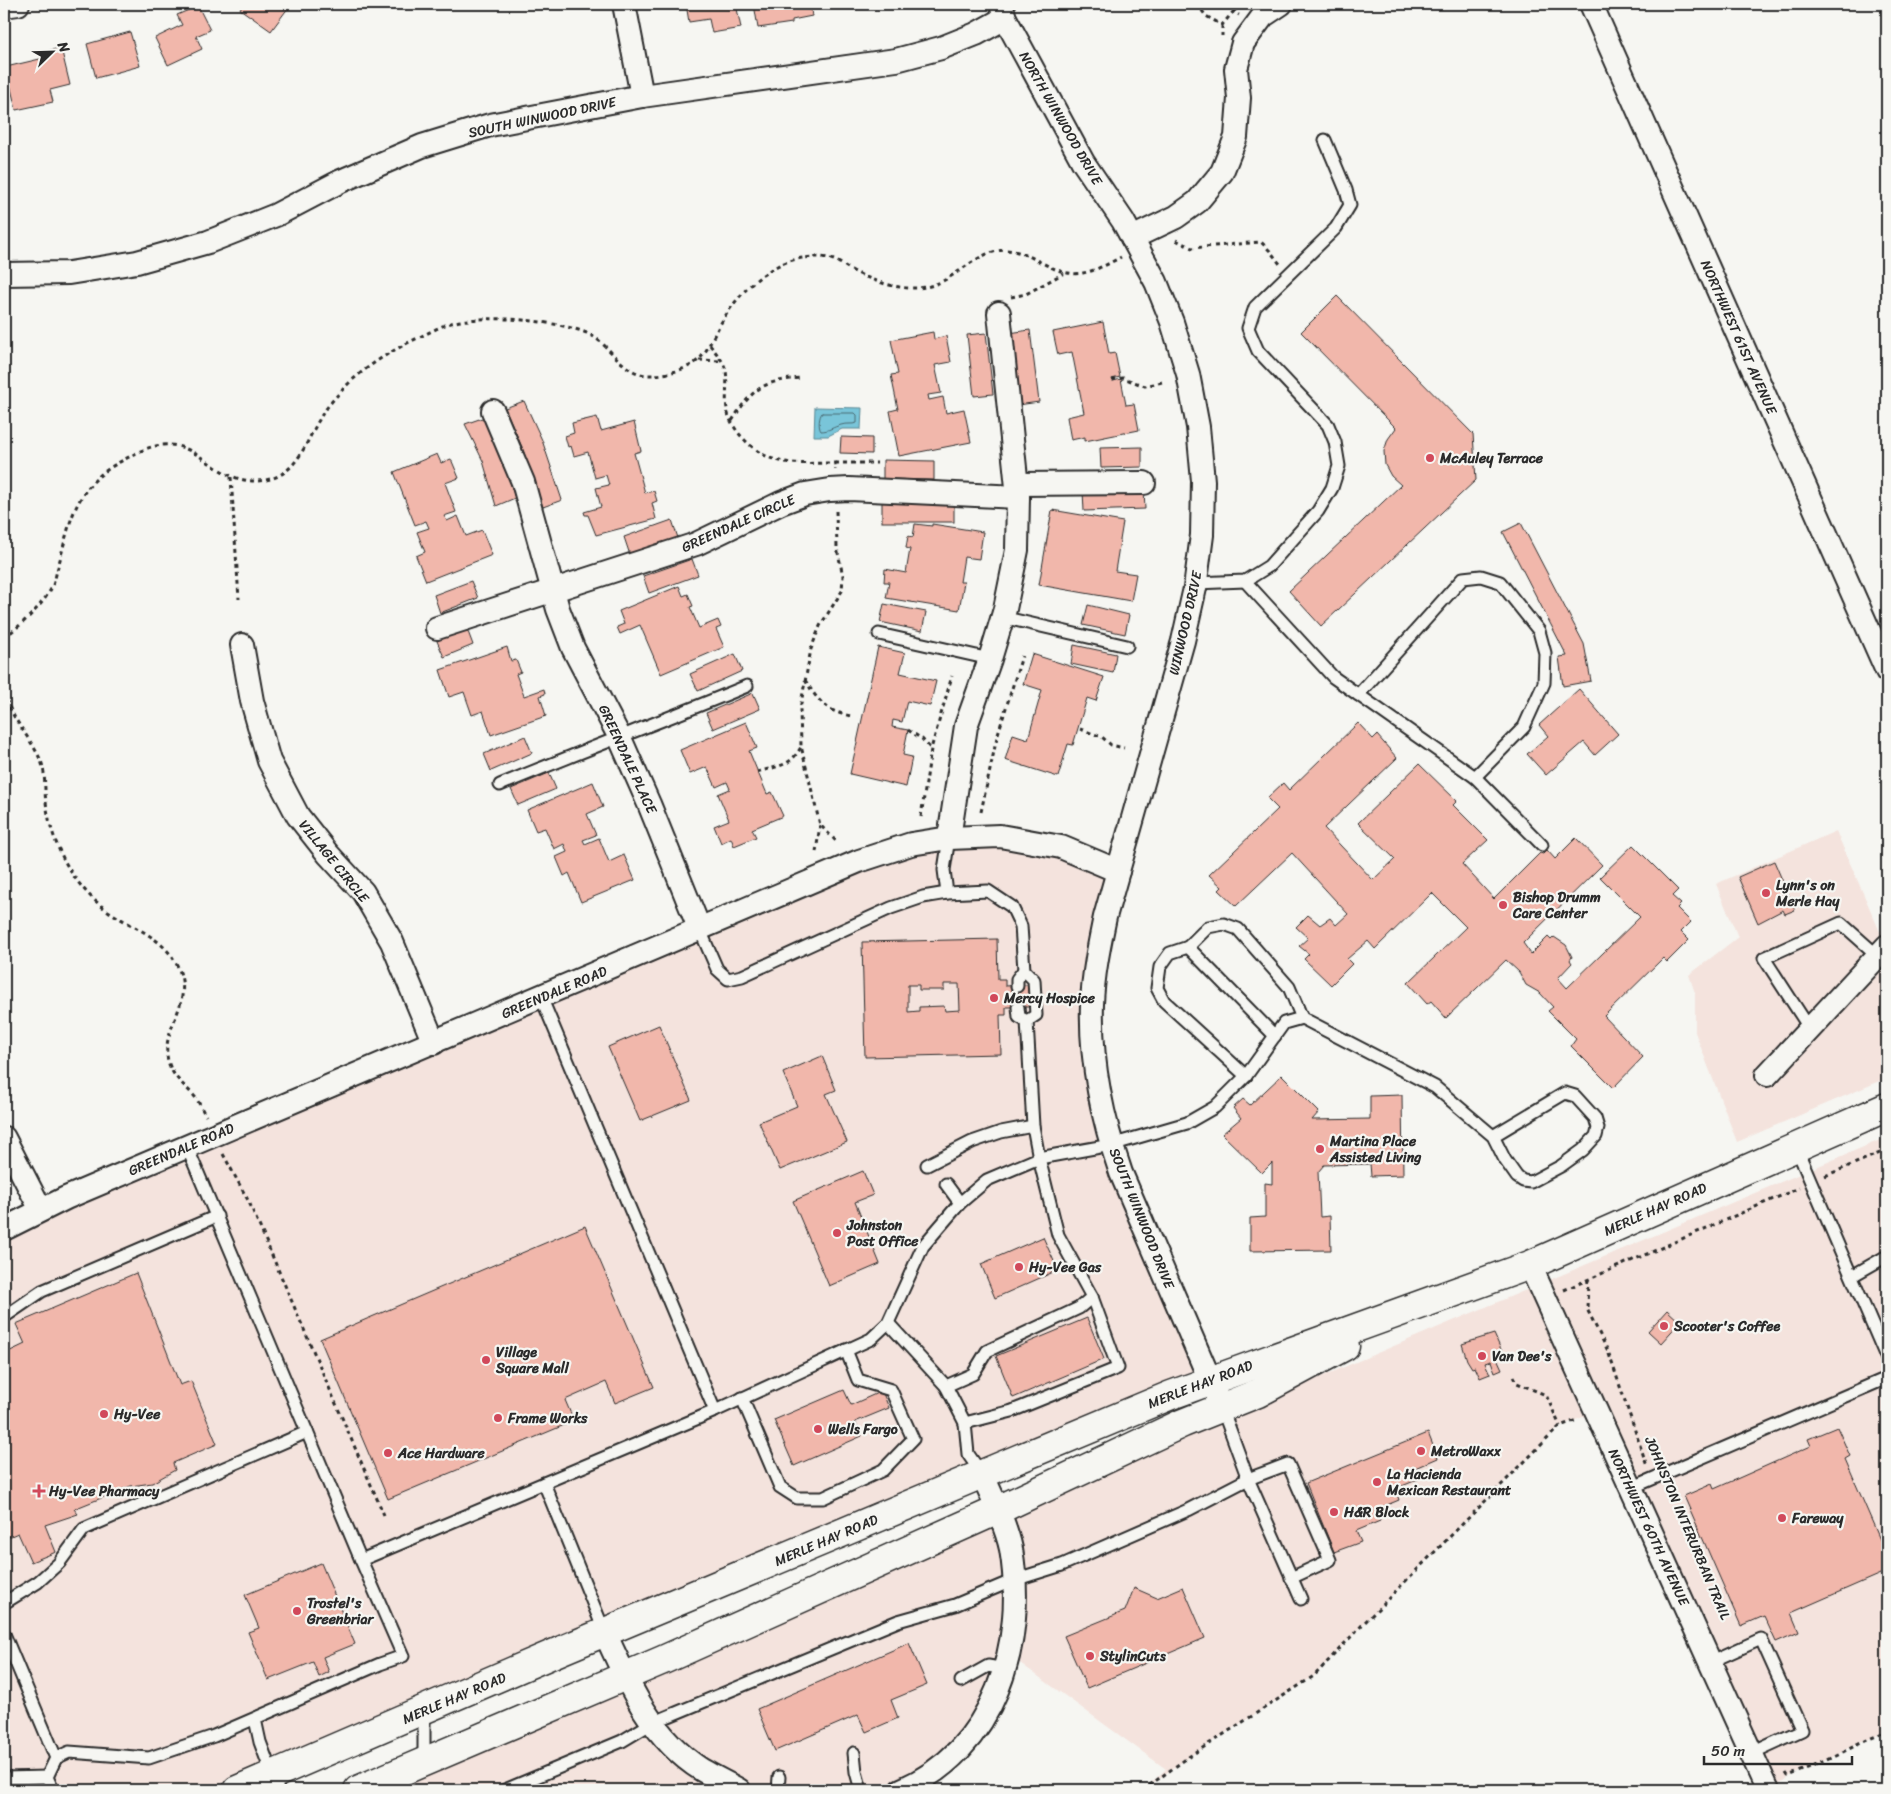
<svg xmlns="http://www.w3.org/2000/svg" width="1891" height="1794" font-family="Sriracha,sans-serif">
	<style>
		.built { fill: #f4e3dd }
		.water { fill: #79c5d9; stroke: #5a8793 }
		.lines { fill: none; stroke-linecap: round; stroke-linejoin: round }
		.shore { stroke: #4a6971; stroke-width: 1 }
		.building { fill: #f1b7ab; stroke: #2b2b2b; fill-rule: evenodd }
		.lane-casing { stroke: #2b2b2b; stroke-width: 15 }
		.street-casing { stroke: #2b2b2b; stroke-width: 26 }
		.secondary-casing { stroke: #2b2b2b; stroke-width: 31 }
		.path { stroke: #2b2b2b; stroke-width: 3; stroke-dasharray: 4 4; stroke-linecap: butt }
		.lane { stroke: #f6f6f2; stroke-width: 11 }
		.street { stroke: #f6f6f2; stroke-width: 22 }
		.secondary { stroke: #f6f6f2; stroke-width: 28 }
		.poi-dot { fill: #d1495b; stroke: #f6f6f2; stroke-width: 2 }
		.labels { text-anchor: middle; stroke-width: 4.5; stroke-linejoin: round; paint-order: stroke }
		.street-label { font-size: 14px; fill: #2b2b2b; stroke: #f6f6f2 }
		.poi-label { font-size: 14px; font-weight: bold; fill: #2b2b2b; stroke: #f6f6f2; text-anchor: start }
	</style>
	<rect width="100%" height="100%" fill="#f6f6f2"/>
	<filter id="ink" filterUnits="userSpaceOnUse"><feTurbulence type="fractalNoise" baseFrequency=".02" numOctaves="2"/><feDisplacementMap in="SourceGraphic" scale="10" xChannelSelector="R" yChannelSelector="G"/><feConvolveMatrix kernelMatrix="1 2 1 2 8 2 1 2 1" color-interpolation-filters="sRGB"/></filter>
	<g filter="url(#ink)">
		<g class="built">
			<polygon points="1836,831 1880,932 1887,924 1887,1078 1737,1142 1695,1032 1695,993 1689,975 1738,937 1716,884"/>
			<polygon points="1000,836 1118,871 1105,917 1098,1090 1210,1380 240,1790 4,1790 4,1229 859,861"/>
			<polygon points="1887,1137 1887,1731 1844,1750 1816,1765 1791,1775 1771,1790 1596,1412 1560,1426 1363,1624 1314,1676 1190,1756 1146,1788 1166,1769 1009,1655 981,1722 901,1790 356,1790 1257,1404"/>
		</g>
		<polygon class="water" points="815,407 862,408 861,429 842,429 828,436 814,436"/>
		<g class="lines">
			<path class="shore" d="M822 413H855L857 415V423C852 425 846 423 841 425 833 427 829 431 821 431 818 427 819 416 822 413Z"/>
		</g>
		<g class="building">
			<polygon points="243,4 291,4 271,31 240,9"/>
			<polygon points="686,4 736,4 741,28 712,33 709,19 689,22"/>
			<polygon points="754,4 810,4 812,16 792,20 792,23 758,28"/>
			<polygon points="834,4 860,4 835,9"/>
			<polygon points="198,6 210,30 196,36 202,49 168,65 155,38 182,25 177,15"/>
			<polygon points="130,32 140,66 96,78 87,44"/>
			<polygon points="61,48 70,85 50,90 53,102 16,110 6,67 44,58 42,52"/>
			<polygon points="1337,296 1473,434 1476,480 1321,626 1289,591 1401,485 1391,476 1385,465 1384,451 1388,439 1396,428 1301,332"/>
			<polygon points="1103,322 1109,354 1115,353 1120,377 1112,379 1113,381 1121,379 1126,405 1134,404 1139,430 1085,441 1085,437 1071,440 1067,417 1084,413 1072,352 1058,355 1053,332"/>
			<polygon points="1030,330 1039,402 1018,405 1009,333"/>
			<polygon points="933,332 934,339 946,336 951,362 935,365 941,393 928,395 929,400 943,397 946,413 964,409 971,442 899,456 890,411 898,409 891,375 898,374 891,340"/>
			<polygon points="986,333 993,394 974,396 967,335"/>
			<polygon points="524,401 542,440 562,500 543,507 522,447 505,408"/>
			<polygon points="485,417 502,456 515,498 496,506 483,461 465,424"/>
			<polygon points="597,417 601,431 634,422 641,451 634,453 645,493 654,491 657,501 652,503 656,519 596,535 588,515 585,515 584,512 601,507 596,488 609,485 606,475 595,478 588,452 574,456 571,446 568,447 565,436 574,433 572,423"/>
			<polygon points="841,437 872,438 872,454 840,453"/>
			<polygon points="1142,447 1142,467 1101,468 1100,448"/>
			<polygon points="437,454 441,463 451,459 459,478 445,483 456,512 444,516 447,521 458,516 466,536 482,530 492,555 426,581 416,556 425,552 417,532 429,528 426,521 415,525 394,472"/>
			<polygon points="883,460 934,461 934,480 883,479"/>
			<polygon points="1144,490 1145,509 1084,511 1083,491"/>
			<rect x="882" y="502" width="72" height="20"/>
			<polygon points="1052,510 1123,522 1115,571 1136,574 1131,601 1039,585"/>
			<polygon points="672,520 678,538 630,555 624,537"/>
			<polygon points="1521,523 1584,644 1591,681 1563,686 1559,657 1567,656 1503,532"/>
			<polygon points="915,524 932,526 932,524 983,532 979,559 964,557 960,582 964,582 959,610 886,598 889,582 884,582 885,569 906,573 910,549 906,548 908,536 913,537"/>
			<polygon points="692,559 698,575 649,593 643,576"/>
			<polygon points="471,581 478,598 440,613 434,595"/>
			<polygon points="679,586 683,596 688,594 693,606 690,607 699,628 718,620 721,627 716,629 724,647 661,674 640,625 620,634 617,627 624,624 619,611"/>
			<polygon points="884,604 926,612 922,631 880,622"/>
			<polygon points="1088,605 1129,615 1125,634 1083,625"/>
			<polygon points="467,629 473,645 444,657 437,641"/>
			<polygon points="1074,645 1116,654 1113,673 1071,664"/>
			<polygon points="507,647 511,661 516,660 521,672 516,674 524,696 544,689 545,694 540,696 546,716 491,735 483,711 472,715 464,692 449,697 440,670"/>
			<polygon points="878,647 905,653 900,673 936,681 930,706 907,701 902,722 893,720 892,727 908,730 903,755 912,757 906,787 850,774"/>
			<polygon points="735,654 742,671 698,691 690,674"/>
			<polygon points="1032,654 1104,677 1096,701 1087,698 1073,745 1068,744 1058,777 1005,760 1013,734 1028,739 1042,690 1023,684"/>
			<polygon points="1579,689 1618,734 1595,755 1584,742 1546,775 1527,754 1548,736 1539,725"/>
			<polygon points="753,693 760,709 713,729 706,713"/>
			<polygon points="746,722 757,748 749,751 767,794 772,792 783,816 752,829 756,837 734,846 731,838 721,843 714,826 729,820 718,794 730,789 727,782 716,787 707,767 690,774 680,750"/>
			<polygon points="1358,723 1373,739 1377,735 1397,758 1324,828 1373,880 1395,859 1358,823 1419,764 1457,801 1453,805 1488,840 1462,864 1494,899 1540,853 1543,854 1547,850 1555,859 1576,838 1602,865 1523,943 1531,954 1548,937 1551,940 1554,937 1566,945 1572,957 1570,960 1572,963 1558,978 1567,988 1640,917 1600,877 1633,845 1678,890 1672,896 1681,904 1677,908 1691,922 1681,932 1689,940 1667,962 1663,958 1604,1016 1643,1057 1613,1088 1571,1046 1576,1039 1548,1011 1553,1007 1540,993 1526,985 1519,972 1506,960 1446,1018 1431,1001 1427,1004 1408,983 1466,927 1432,893 1375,949 1368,941 1347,959 1352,964 1331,985 1304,959 1309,954 1299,946 1308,938 1296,927 1308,915 1320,925 1330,918 1336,925 1348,914 1292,853 1236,906 1219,890 1222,887 1209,875 1278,809 1267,798 1283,783 1289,790"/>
			<polygon points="525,736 532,753 491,771 484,754"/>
			<polygon points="549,773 556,789 518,805 511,789"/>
			<polygon points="593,782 603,807 587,814 596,835 583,840 585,844 599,838 609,862 624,855 635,880 581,902 569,873 564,876 556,857 567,852 564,844 554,849 545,828 536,831 527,810"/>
			<polygon points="1774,861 1795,910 1785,914 1783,910 1758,923 1738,877"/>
			<path d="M997 939 998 979H1005V986L1028 985 1029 1007H1006V1015H1000L1001 1054 865 1057 862 942ZM944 984H959L960 1010 945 1011 944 1006 919 1007V1011L908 1012V985H919V990H944Z"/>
			<polygon points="659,1025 691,1100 640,1121 608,1047"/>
			<polygon points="822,1056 836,1090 826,1094 847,1142 780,1170 759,1122 797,1106 783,1073"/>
			<polygon points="1282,1075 1319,1112 1312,1120 1370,1119 1370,1096 1402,1095 1403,1175 1371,1176 1370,1164 1324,1165 1318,1172 1320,1217 1330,1216 1331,1250 1250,1251 1250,1218 1265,1217 1265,1183 1272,1184 1272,1163 1262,1173 1222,1134 1241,1118 1233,1108 1243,1099 1250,1105"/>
			<polygon points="863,1171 873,1195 855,1202 880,1264 829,1286 793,1201"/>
			<polygon points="585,1226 654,1387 615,1403 606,1382 565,1400 574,1421 388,1499 320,1339"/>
			<polygon points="1043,1237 1058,1270 995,1298 981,1264"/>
			<polygon points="136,1273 180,1385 191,1381 217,1444 173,1463 175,1470 152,1483 131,1486 74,1509 78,1514 45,1525 56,1552 31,1562 18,1533 4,1539 4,1354 25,1344 16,1324"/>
			<polygon points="1667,1310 1680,1322 1661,1343 1648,1331"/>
			<polygon points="1087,1318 1104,1359 1013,1398 996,1356"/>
			<polygon points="1494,1334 1503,1354 1497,1358 1502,1369 1495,1372 1491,1361 1485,1363 1490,1374 1480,1378 1475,1367 1472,1368 1467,1360 1462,1344"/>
			<polygon points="844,1390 851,1405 882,1391 889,1408 855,1422 862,1436 794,1466 774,1420"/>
			<polygon points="1837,1427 1850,1456 1845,1459 1881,1542 1885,1540 1887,1545 1887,1571 1791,1613 1799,1632 1776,1642 1764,1616 1741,1626 1684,1496 1712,1484 1714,1489 1811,1446 1808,1439"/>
			<polygon points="1428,1433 1438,1458 1415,1468 1419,1479 1395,1489 1399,1500 1375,1510 1380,1521 1356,1531 1361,1542 1334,1552 1306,1483"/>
			<polygon points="321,1563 355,1644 323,1657 329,1672 319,1677 313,1662 268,1680 248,1632 259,1628 245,1595"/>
			<polygon points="1183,1587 1205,1638 1087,1688 1064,1636 1125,1611 1134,1588 1157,1598"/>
			<polygon points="909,1643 927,1685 891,1700 898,1718 866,1732 858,1715 775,1751 757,1709"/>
		</g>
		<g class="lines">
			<defs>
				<g id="lane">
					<polyline points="1245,581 1333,677 1475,777 1524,727 1544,683 1545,653 1539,631 1500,582 1481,576 1463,578 1358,695"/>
					<polyline points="1196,583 1245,581 1269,566 1318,511 1332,488 1339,466 1335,442 1328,425 1258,351 1248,328 1255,307 1336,228 1350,205 1346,190 1325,140"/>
					<polyline points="1002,617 1127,646"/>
					<polyline points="879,634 990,659"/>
					<polyline points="1475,777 1542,845"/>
					<path d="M500 785C582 751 665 720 747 686"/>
					<polyline points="947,893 944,870 949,838"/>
					<polyline points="700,930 717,969 728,979 742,976 891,908 923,897 947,893 988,891 1012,907 1021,926 1024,970 1034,980 1036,1015 1027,1021 1033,1126 1039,1158 1058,1235 1092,1297 1079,1308 987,1351 973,1374 946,1386 888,1323"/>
					<polyline points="1188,947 1208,927 1224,924 1238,929 1289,987 1302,1018"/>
					<polyline points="1017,986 1017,979 1024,970"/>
					<polyline points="541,997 715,1411"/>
					<polyline points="1018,1007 1019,1017 1027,1021"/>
					<polyline points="1810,1029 1764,958 1841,923 1878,956"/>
					<polyline points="1246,1076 1164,1001 1157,988 1160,967 1170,953 1188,947 1275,1036"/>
					<polyline points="187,1147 361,1560 715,1411 871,1339 888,1323 923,1246 960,1203 987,1180 1039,1158 1111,1145 1187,1123 1215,1107 1246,1076 1284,1023 1302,1018 1435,1087 1493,1136 1505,1160 1517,1177 1523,1181 1531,1182 1561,1166 1583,1150 1596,1136 1598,1128 1595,1118 1575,1096 1565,1093 1493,1136"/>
					<polyline points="1796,1147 1887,1359"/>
					<polyline points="927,1165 972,1142 1001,1132 1033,1126"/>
					<polyline points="946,1184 960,1203"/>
					<polyline points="1852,1276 1887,1256"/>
					<polyline points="4,1317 42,1291 217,1216"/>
					<polyline points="946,1386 965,1423"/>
					<polyline points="742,1398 780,1487 797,1498 823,1498 883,1470 913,1439 891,1390 858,1380 846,1350"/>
					<polyline points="1222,1408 1248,1479 1301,1599"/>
					<polyline points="982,1474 968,1454 965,1423 1012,1411 1118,1368 1092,1297"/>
					<polyline points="544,1483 605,1633"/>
					<polyline points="1631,1488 1887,1378"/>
					<polyline points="4,1603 38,1582 59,1563 84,1529 307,1432"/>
					<polyline points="4,1634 56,1758 47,1777 53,1790"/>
					<polyline points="1710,1662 1761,1639 1802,1730 1752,1753"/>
					<polyline points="961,1681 988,1666 1005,1669"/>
					<polyline points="424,1711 424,1762"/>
					<polyline points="255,1719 260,1742 278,1790"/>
					<polyline points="854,1753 856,1772 861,1790"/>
					<polyline points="56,1758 69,1752 149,1758 214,1736 380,1664 403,1656 361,1560"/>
					<polyline points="4,1778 47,1777"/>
					<polyline points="505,1790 622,1741 652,1723 898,1621 955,1605 1014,1580 1062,1565 1188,1510 1248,1479 1288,1464 1330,1560 1291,1578"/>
					<polyline points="778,1790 779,1777"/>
				</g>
				<g id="street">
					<polyline points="624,4 642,96"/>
					<path d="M1001 4 1005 18 1083 162 1123 221 1156 282 1172 322 1188 374 1198 427 1203 481 1202 535 1195 588 1183 641 1105 917C1099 946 1093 975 1092 1004 1090 1063 1102 1118 1121 1173L1222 1408"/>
					<polyline points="1591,4 1887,671"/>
					<polyline points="4,6 18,4"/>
					<polyline points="1132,238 1176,217 1197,202 1222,172 1236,137 1239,98 1236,69 1243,43 1263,16 1281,4"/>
					<polyline points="4,274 69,273 137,262 208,242 276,215 341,181 422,146 490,125 642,96 896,60 941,48 976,34 1005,18"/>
					<polyline points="493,411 523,482 558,609 573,648 619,736 649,804 700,930"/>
					<polyline points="1017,484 1144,483"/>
					<polyline points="437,628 696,544 781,503 805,494 830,490 849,489 1018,497"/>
					<polyline points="242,645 252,701 269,761 298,816 328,854 363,892 392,942 434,1043"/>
					<polyline points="949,838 966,726 990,659 1005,609 1017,550 1018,497 999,313"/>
					<polyline points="1767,1075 1887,946"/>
					<polyline points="4,1138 41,1210"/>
					<polyline points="4,1229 66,1198 859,861 911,844 949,838 1000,836 1061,847 1118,871"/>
					<polyline points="1530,1265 1768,1790"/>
					<path d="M605 1633C628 1684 652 1739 702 1770 714 1777 727 1783 739 1790"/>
					<path d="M901 1790C995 1750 1027 1643 1011 1549 1006 1525 992 1496 982 1474"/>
				</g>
				<g id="secondary">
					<polyline points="237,1790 562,1650 1171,1395 1530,1265 1887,1107"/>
					<polyline points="358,1790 663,1660 998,1510 1183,1423 1258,1393 1345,1346"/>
				</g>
			</defs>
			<use href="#lane" class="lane-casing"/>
			<use href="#street" class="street-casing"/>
			<use href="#secondary" class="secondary-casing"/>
			<g class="path">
				<polyline points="1197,4 1206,16 1222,25 1233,12 1239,15"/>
				<polyline points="1233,12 1242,4"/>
				<polyline points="1222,25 1222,36"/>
				<polyline points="1176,240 1192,248 1261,242 1270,251 1280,264"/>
				<polyline points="1011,297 1026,294 1064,273"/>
				<path d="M710 345C715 352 724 361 726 371 728 383 725 397 727 409 728 418 735 429 741 436 771 469 794 463 835 463V470"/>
				<polyline points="699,360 721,361"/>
				<polyline points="1112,380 1123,378 1145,386 1162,382"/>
				<path d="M732 421C752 389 762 381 801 378"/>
				<polyline points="835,463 877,463"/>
				<polyline points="231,477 239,599"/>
				<polyline points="836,511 837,548 843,576 842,591 820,626 811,649 800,709 801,746 820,825 838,843"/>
				<path d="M4 637C20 627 43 605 52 587 55 581 56 573 58 567 67 535 71 503 96 479 105 470 119 462 131 456 143 449 156 444 170 445 204 447 222 488 266 480 297 474 305 444 319 420 325 408 336 397 345 387 368 364 396 348 426 334 434 330 443 325 451 323 484 314 558 320 589 334 610 344 624 377 651 375 665 375 686 370 697 361 707 353 710 342 716 332 733 299 764 263 803 258 811 257 824 256 831 259 840 262 847 268 855 272 873 281 896 289 916 288 949 288 968 257 997 251 1027 244 1052 279 1083 273 1095 271 1110 263 1121 257"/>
				<polyline points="4,652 8,635"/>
				<path d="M805 680C818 701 826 712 852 716"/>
				<path d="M4 692C10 718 30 736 41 761 46 773 44 789 46 802 51 841 69 879 99 904 123 925 160 933 176 963 198 1005 157 1028 169 1064 174 1079 185 1085 195 1097 199 1102 202 1110 206 1116"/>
				<polyline points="1080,729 1102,737 1111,745 1124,748"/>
				<polyline points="908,730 922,739 931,749"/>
				<path d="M757 772C778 766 790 767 801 747"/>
				<polyline points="981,812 997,737 1022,656"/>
				<polyline points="921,817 931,749 952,676"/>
				<polyline points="816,852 820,825"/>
				<polyline points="223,1154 249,1202 384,1515"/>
				<polyline points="1825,1176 1887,1150"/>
				<polyline points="1588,1279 1587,1309 1608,1351 1647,1466"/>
				<polyline points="1564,1290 1799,1188"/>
				<polyline points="1514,1376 1517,1383 1546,1395 1560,1426"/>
				<path d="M1785 1773 1787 1776C1821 1764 1853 1746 1887 1731"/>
				<polyline points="1143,1790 1190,1756 1314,1676 1363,1624 1560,1426 1577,1420"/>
			</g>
			<use href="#lane" class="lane"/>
			<use href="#street" class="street"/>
			<use href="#secondary" class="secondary"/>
		</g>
	</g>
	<g class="poi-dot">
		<circle cx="1430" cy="458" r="5"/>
		<circle cx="1766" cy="893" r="5"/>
		<circle cx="1503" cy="905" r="5"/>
		<circle cx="994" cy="998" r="5"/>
		<circle cx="1320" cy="1149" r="5"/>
		<circle cx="837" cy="1233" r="5"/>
		<circle cx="1019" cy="1267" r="5"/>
		<circle cx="1664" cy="1326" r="5"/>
		<circle cx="1482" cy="1356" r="5"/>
		<circle cx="486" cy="1360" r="5"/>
		<circle cx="104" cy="1414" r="5"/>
		<circle cx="498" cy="1418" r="5"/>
		<circle cx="818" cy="1429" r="5"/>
		<circle cx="1421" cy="1451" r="5"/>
		<circle cx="388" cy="1453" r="5"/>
		<circle cx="1377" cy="1482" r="5"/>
		<path d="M36.5 1483.5h5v5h5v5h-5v5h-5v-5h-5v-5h5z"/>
		<circle cx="1334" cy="1512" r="5"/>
		<circle cx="1782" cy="1518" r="5"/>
		<circle cx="297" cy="1611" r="5"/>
		<circle cx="1090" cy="1656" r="5"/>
	</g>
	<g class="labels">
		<g class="street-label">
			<text transform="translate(542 117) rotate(-12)" y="5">SOUTH WINWOOD DRIVE</text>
			<text transform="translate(1061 118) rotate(60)" y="5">NORTH WINWOOD DRIVE</text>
			<text transform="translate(1739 337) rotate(66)" y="5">NORTHWEST 61ST AVENUE</text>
			<text transform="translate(738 523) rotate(-24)" y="5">GREENDALE CIRCLE</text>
			<text transform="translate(1185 623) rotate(-77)" y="5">WINWOOD DRIVE</text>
			<text transform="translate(628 759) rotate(65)" y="5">GREENDALE PLACE</text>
			<text transform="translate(334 861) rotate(51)" y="5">VILLAGE CIRCLE</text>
			<text transform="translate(554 992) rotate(-23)" y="5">GREENDALE ROAD</text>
			<text transform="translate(181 1149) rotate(-23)" y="5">GREENDALE ROAD</text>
			<text transform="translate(1655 1209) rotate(-24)" y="5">MERLE HAY ROAD</text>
			<text transform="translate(1142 1218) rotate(68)" y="5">SOUTH WINWOOD DRIVE</text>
			<text transform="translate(1200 1384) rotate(-21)" y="5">MERLE HAY ROAD</text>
			<text transform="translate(1649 1527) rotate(65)" y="5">NORTHWEST 60TH AVENUE</text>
			<text transform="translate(1688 1528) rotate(67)" y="5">JOHNSTON INTERURBAN TRAIL</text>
			<text transform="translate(826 1540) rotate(-23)" y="5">MERLE HAY ROAD</text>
			<text transform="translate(454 1698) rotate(-23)" y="5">MERLE HAY ROAD</text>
		</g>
		<g class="poi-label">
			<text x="1440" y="463">McAuley Terrace</text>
			<text x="1776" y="890">Lynn's on<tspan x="1776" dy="16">Merle Hay</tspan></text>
			<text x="1513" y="902">Bishop Drumm<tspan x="1513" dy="16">Care Center</tspan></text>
			<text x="1004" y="1003">Mercy Hospice</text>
			<text x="1330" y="1146">Martina Place<tspan x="1330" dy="16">Assisted Living</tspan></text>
			<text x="847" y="1230">Johnston<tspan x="847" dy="16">Post Office</tspan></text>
			<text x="1029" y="1272">Hy-Vee Gas</text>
			<text x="1674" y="1331">Scooter's Coffee</text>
			<text x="496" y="1357">Village<tspan x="496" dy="16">Square Mall</tspan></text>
			<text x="1492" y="1361">Van Dee's</text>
			<text x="114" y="1419">Hy-Vee</text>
			<text x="508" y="1423">Frame Works</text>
			<text x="828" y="1434">Wells Fargo</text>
			<text x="1431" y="1456">MetroWaxx</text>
			<text x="398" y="1458">Ace Hardware</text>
			<text x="1387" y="1479">La Hacienda<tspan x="1387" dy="16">Mexican Restaurant</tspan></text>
			<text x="49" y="1496">Hy-Vee Pharmacy</text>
			<text x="1344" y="1517">H&amp;R Block</text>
			<text x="1792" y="1523">Fareway</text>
			<text x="307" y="1608">Trostel's<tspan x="307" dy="16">Greenbriar</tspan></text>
			<text x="1100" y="1661">StylinCuts</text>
		</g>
	</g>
	<rect width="1891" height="1794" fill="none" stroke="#f6f6f2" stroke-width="20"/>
	<rect x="10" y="10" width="1871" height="1774" fill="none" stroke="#2b2b2b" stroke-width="2" filter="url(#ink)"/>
	<g transform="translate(52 52) rotate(67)" stroke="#f6f6f2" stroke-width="4" paint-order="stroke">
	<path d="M0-4L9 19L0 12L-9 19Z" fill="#2b2b2b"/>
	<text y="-8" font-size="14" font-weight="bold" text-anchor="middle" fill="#2b2b2b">N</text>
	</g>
	<path d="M1704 1756v8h148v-8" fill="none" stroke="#2b2b2b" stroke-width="2.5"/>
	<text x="1711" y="1756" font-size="15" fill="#2b2b2b" stroke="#f6f6f2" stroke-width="4" paint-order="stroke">50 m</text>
</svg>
